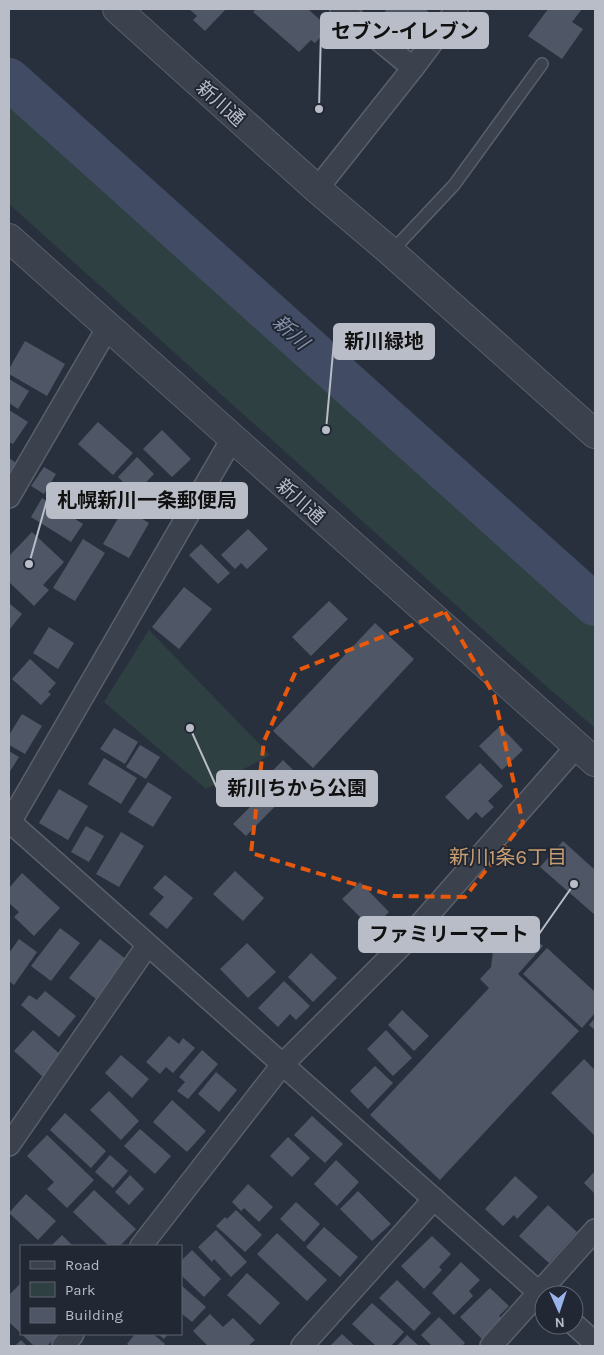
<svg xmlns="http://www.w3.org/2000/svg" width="604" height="1355" font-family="Karla,'Noto Sans JP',sans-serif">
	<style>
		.green { fill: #2e4042 }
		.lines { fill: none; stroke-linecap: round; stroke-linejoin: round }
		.river { stroke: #414c64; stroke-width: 42 }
		.building { fill: #4f5665 }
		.service-casing { stroke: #5a606b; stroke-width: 14 }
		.minor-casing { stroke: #5a606b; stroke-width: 24 }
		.tertiary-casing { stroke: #5a606b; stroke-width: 30 }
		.service { stroke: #3c424d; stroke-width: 11 }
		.minor { stroke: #3c424d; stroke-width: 21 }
		.tertiary { stroke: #3c424d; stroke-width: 28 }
		.marked { fill: none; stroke: #e8590c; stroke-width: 4; stroke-dasharray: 10 6; stroke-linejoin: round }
		.labels { text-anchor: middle; stroke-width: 4; stroke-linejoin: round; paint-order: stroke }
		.street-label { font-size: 19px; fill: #b9bdc8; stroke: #212733 }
		.water-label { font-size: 20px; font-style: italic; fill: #8491ab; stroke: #212733 }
		.neighbourhood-label { font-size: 20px; fill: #c89f73; stroke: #212733 }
		.leader { fill: none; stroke: #b9bdc8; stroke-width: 2 }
		.callout-dot { fill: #b9bdc8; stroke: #212733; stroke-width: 2 }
		.callout { fill: #b9bdc8; stroke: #b9bdc8; stroke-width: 2 }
		.callout-label { font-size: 20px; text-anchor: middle; font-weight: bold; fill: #111 }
	</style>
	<rect width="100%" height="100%" fill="#29303d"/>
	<g class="green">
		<polygon points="9,91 595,614 595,728 545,685 9,204"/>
		<polygon points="149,630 270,755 206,789 104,702"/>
	</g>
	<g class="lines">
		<polyline class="river" points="9,79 595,605"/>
	</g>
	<g class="building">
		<polygon points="189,9 226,9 205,31 193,20 197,16"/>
		<polygon points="256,9 308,9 329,28 315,43 311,40 299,52 253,12"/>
		<polygon points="387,9 425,9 430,13 410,38 381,16"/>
		<polygon points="548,9 582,9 572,22 583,29 562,59 528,36"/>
		<polygon points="25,341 65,364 47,396 9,374 9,369"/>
		<polygon points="9,379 29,391 18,409 9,403"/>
		<polygon points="9,410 28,422 13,444 9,442"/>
		<polygon points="98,422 133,453 113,475 78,444"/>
		<polygon points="162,430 191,459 172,477 143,449"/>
		<polygon points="137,457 154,474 135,494 118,477"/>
		<polygon points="9,458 16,463 9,475"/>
		<polygon points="44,467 56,474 44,494 31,486"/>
		<polygon points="42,498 83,524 71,542 31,517"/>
		<polygon points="124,508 149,523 129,558 103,544"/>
		<polygon points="248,529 268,549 247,569 241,563 235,569 221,555"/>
		<polygon points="32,532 64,562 43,585 49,590 34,606 9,582 9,556"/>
		<polygon points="83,539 105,553 75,601 53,588"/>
		<polygon points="201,544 230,573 218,584 189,555"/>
		<polygon points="184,587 212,609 179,649 152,627"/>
		<polygon points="329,601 348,619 311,656 292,637"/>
		<polygon points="9,603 22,614 9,630"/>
		<polygon points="375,623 414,659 313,768 273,731"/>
		<polygon points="49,627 74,643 58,669 33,653"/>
		<polygon points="30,659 56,683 48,692 51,694 41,705 12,679"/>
		<polygon points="22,714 42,726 25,754 9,745 9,735"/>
		<polygon points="500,726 523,750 502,770 479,746"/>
		<polygon points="114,728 138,742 125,764 100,749"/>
		<polygon points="140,745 160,757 146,779 126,767"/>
		<polygon points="9,751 19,757 9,773"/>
		<polygon points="104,758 137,778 121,804 88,784"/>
		<polygon points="283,760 302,779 246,836 233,824 252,805 245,799"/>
		<polygon points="480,763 503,786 488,801 494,807 482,818 476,812 468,820 445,797"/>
		<polygon points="148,782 172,797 153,827 128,812"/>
		<polygon points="59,789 88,806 68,840 39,823"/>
		<polygon points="86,826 104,836 89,862 71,852"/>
		<polygon points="121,832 144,846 119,887 96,874"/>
		<polygon points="563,841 595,870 595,915 540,867"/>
		<polygon points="235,871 264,898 243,921 213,894"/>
		<polygon points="22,873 60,908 34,936 14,917 19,912 9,903 9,888"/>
		<polygon points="165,875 193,898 167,929 149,914 164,897 153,888"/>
		<polygon points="360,882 389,912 372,929 342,899"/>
		<polygon points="519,924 543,946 518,974 579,1031 440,1180 370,1115 489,988 480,979 491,967 493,951"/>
		<polygon points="60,928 80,943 51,981 31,966"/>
		<polygon points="19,939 37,952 14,985 9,981 9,953"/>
		<polygon points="100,939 127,960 96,999 69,978"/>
		<polygon points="247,943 276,972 248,998 220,969"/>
		<polygon points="547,948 595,992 595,1013 582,1028 523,974"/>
		<polygon points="311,953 337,978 313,1002 288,977"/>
		<polygon points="284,981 310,1006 296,1020 290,1014 278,1027 258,1008"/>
		<polygon points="45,991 76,1016 59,1037 21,1005 29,995 37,1000"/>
		<polygon points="402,1010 429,1036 414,1051 388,1025"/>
		<polygon points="595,1018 595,1030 589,1025"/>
		<polygon points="33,1030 62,1056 43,1077 14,1051"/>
		<polygon points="386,1030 412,1058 393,1076 367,1049"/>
		<polygon points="169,1036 179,1044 183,1038 195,1048 173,1073 166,1067 160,1074 146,1062"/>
		<polygon points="202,1050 218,1064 188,1099 177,1091 185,1082 179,1077"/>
		<polygon points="121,1055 149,1079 132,1098 105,1073"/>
		<polygon points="584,1059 595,1070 595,1136 551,1093"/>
		<polygon points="375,1066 393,1083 368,1109 350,1091"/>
		<polygon points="216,1072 237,1090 219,1112 198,1094"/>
		<polygon points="109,1091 139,1121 121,1140 90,1110"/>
		<polygon points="172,1100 206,1131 187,1152 153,1122"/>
		<polygon points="65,1113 106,1151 91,1168 50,1130"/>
		<polygon points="312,1116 343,1144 325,1163 294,1135"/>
		<polygon points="140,1129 171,1156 155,1174 124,1146"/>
		<polygon points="47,1135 94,1180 67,1208 47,1189 54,1182 27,1156"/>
		<polygon points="288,1137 310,1158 292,1177 270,1156"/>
		<polygon points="110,1155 128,1171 113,1188 95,1172"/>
		<polygon points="336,1160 359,1182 337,1206 314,1184"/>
		<polygon points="595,1171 595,1194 584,1183"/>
		<polygon points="130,1175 144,1189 129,1205 115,1192"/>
		<polygon points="515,1176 538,1197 517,1219 514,1215 503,1226 485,1209"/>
		<polygon points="248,1184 273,1207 259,1222 244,1208 241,1211 232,1202"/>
		<polygon points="94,1190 136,1229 120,1246 109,1246 73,1212"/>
		<polygon points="358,1191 391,1224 372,1241 340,1209"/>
		<polygon points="26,1194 56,1221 38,1240 9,1213"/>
		<polygon points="296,1202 320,1224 304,1242 280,1219"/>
		<polygon points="548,1205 577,1232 549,1263 519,1236"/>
		<polygon points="236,1210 262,1235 245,1252 216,1226 225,1217 227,1219"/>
		<polygon points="324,1227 358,1257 340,1277 306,1247"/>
		<polygon points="216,1230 247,1262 231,1277 214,1259 212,1262 198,1247"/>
		<polygon points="277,1233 327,1280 307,1301 257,1254"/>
		<polygon points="62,1235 73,1246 51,1246"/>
		<polygon points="432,1236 451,1254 439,1267 442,1270 424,1289 401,1266"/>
		<polygon points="192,1250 221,1279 204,1297 181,1275 181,1261"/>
		<polygon points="461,1262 480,1280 469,1291 473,1296 454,1315 432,1293"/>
		<polygon points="247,1273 280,1303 260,1325 227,1295"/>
		<polygon points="397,1280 431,1313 414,1331 379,1298"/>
		<polygon points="20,1284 21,1285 21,1334 59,1334 47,1346 34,1346 9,1322 9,1295"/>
		<polygon points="181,1285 206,1307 192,1322 181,1313"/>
		<polygon points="490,1288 509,1306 499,1316 504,1320 483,1340 460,1317"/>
		<polygon points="372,1303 404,1332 391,1346 376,1346 352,1324"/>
		<polygon points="210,1314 223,1327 233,1318 255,1340 248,1346 208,1346 193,1331"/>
		<polygon points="439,1317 465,1343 462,1346 432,1346 421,1335"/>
		<polygon points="135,1334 153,1334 165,1344 163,1346 130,1346 127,1344"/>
		<polygon points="158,1334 168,1334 164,1339"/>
		<polygon points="342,1334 355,1346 330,1346"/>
		<polygon points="407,1335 419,1346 397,1346"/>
		<polygon points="21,1340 27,1346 15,1346"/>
	</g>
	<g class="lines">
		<defs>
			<polyline id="service" points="391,252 454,185 542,64"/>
			<g id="minor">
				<polyline points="341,9 413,68"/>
				<polyline points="317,189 413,68 457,9"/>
				<polyline points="9,497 108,327"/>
				<polyline points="9,821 544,1297"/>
				<polyline points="9,824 232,439"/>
				<polyline points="9,1145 147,946"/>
				<polyline points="141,1246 282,1065 402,945 577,746"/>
				<polyline points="574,1324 595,1343"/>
				<polyline points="63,1346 73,1334"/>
				<polyline points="302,1346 434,1199"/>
				<polyline points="491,1346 595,1230"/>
			</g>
			<g id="tertiary">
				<polyline points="117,9 317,189 391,252 595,434"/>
				<polyline points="9,238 595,762"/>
			</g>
		</defs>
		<use href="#service" class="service-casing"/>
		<use href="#minor" class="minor-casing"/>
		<use href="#tertiary" class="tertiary-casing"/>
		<use href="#service" class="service"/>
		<use href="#minor" class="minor"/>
		<use href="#tertiary" class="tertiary"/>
	</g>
	<path class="marked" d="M445 612 494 695 523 823 465 897 394 896 251 853 264 741 296 671Z"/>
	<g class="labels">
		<g class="street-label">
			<text transform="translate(221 103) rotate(42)" y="7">新川通</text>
			<text transform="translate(301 501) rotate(42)" y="7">新川通</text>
		</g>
		<g class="water-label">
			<text transform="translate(291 332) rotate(42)" y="7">新川</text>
		</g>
		<g class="neighbourhood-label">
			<text x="508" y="864">新川1条6丁目</text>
		</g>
	</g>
	<path class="leader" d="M319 109L321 31M326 430L334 341M29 564L47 500M190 728L217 788M574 884L539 934"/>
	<g class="callout-dot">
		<circle cx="319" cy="109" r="5"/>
		<circle cx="326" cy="430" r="5"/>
		<circle cx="29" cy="564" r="5"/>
		<circle cx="190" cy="728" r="5"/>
		<circle cx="574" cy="884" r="5"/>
	</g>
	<g class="callout">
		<rect x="321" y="13" width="167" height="35" rx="5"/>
		<rect x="334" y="324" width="100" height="35" rx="5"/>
		<rect x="47" y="483" width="200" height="35" rx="5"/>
		<rect x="217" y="771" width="160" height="35" rx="5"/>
		<rect x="359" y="917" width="180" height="35" rx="5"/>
	</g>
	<g class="callout-label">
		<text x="405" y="38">セブン-イレブン</text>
		<text x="384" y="348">新川緑地</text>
		<text x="147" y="507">札幌新川一条郵便局</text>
		<text x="297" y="795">新川ちから公園</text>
		<text x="449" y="941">ファミリーマート</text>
	</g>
	<rect width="604" height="1355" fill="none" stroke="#b9bdc8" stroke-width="20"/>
	<rect x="20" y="1245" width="162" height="90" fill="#212733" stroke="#5e636f"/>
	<rect x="30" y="1261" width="25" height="8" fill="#3c424d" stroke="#5e636f"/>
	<text x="65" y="1270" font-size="15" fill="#b9bdc8">Road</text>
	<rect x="30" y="1282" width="25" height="15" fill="#2e4042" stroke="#5e636f"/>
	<text x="65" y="1295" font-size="15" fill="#b9bdc8">Park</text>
	<rect x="30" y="1308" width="25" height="15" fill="#4f5665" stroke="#5e636f"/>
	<text x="65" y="1320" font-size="15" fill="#b9bdc8">Building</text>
	<g transform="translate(559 1310) rotate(177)"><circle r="24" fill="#212733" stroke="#5e636f"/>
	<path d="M0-4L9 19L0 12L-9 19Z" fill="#9ab3eb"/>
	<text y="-8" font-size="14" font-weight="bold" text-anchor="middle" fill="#b9bdc8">N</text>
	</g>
</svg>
